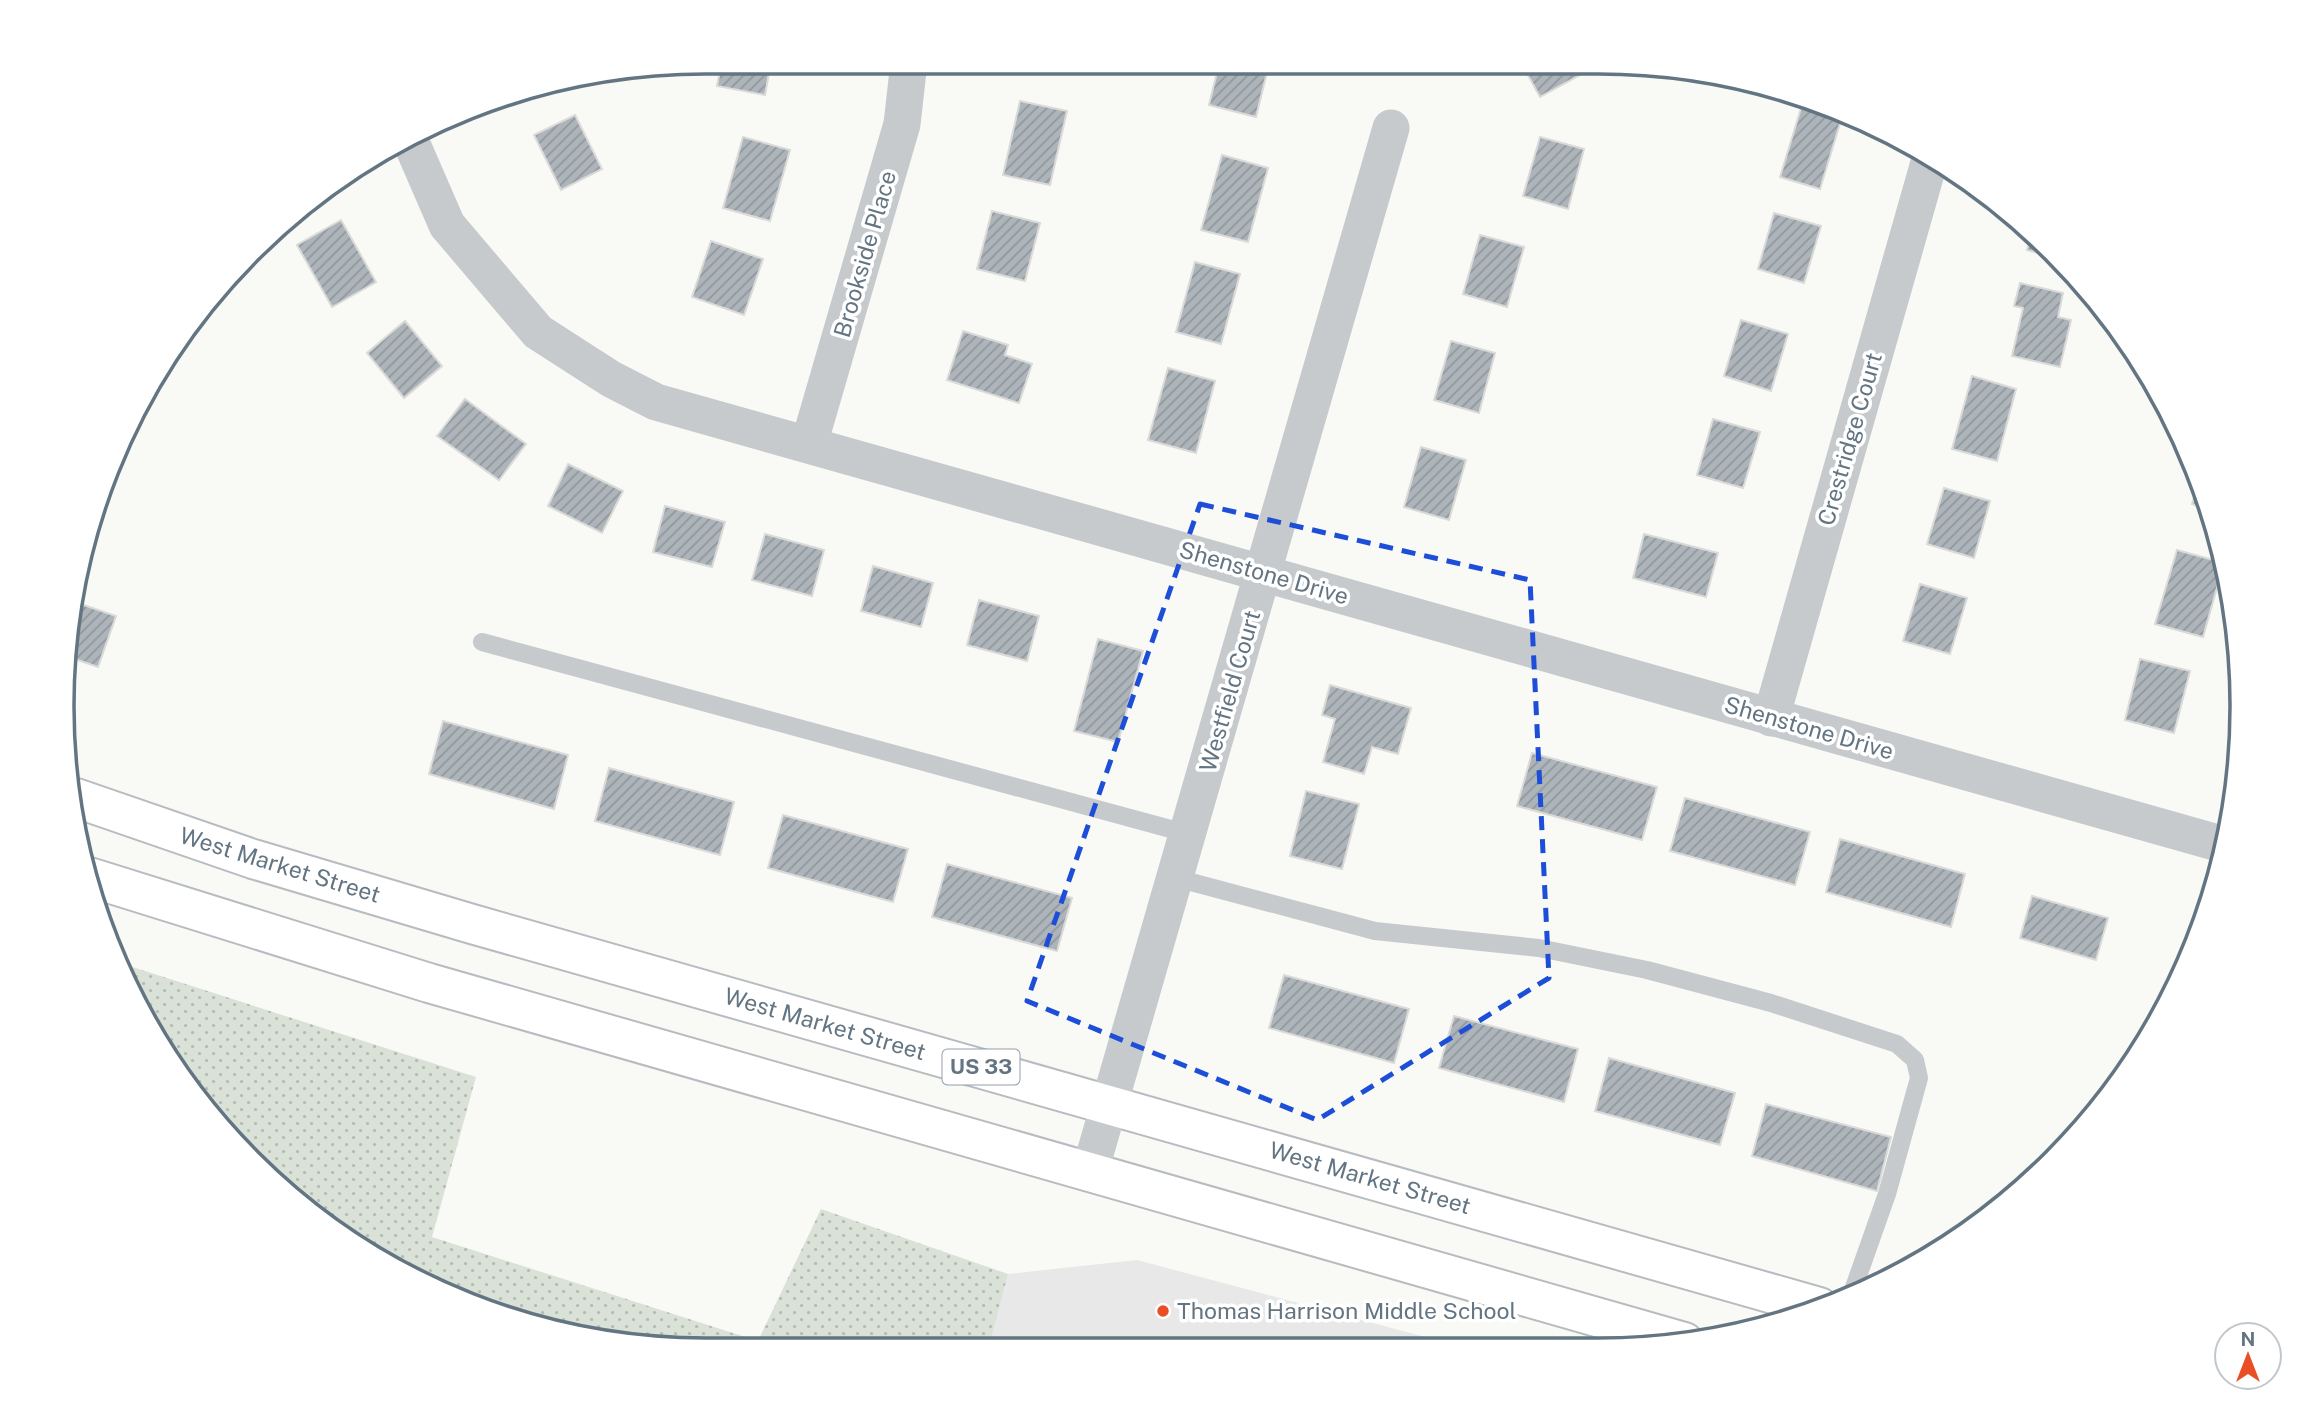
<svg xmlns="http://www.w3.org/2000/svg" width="2304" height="1412" font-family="'Public Sans',sans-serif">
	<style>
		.built { fill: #e7e8e7 }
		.grass { fill: url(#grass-dots) }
		.building { fill: url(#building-hatch); stroke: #dadad8; stroke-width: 2 }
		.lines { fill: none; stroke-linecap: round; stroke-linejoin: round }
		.primary-casing { stroke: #b7bcc0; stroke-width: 42 }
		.lane { stroke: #c6cacd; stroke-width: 18 }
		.street { stroke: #c6cacd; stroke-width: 37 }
		.primary { stroke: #fff; stroke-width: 38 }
		.marked { fill: none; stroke: #1d4ed8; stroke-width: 5; stroke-dasharray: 14 9; stroke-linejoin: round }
		.poi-dot { fill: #e94e26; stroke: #fff; stroke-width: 2.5 }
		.labels { text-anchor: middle; stroke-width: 7; stroke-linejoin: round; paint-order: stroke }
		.shield { fill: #fff; stroke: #929ea8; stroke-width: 2 }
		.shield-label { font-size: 21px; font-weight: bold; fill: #637582 }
		.street-label { font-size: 23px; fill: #637582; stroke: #fff }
		.poi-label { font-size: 23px; fill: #637582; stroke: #fff; text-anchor: start }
		.rim { fill: none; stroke: #637582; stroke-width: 3.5 }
	</style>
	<defs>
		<pattern id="grass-dots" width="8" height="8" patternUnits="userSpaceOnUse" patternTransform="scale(1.75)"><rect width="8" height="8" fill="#dae1d7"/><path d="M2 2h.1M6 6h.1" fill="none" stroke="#b4bbb4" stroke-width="1.8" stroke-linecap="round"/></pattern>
		<pattern id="building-hatch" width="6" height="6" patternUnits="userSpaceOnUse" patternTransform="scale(1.75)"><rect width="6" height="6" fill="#adb5bb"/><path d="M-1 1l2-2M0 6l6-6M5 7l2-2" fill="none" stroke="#90989d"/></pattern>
	</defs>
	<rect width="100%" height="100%" fill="#f9f9f6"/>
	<polygon class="built" points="1137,1260 1470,1349 989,1347 1008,1274"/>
	<polygon class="grass" points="123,964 476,1077 432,1237 758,1341 821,1209 1008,1274 989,1347 622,1345 460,1302 314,1218 194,1098"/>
	<g class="building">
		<polygon points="722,61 771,62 765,95 717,86"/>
		<polygon points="1038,63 1088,63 1086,73"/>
		<polygon points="1219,64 1269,64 1256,117 1209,105"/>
		<polygon points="1523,66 1577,66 1582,74 1540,97"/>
		<polygon points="1020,101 1067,111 1050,185 1003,175"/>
		<polygon points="1802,105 1842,117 1820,189 1780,177"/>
		<polygon points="575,115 602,169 561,190 534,135"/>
		<polygon points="743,137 790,150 770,221 723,208"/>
		<polygon points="1540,137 1584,149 1568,209 1523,196"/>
		<polygon points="1222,155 1268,168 1248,242 1201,230"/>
		<polygon points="992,211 1040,223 1025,281 977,269"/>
		<polygon points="1774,213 1821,226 1804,283 1758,269"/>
		<polygon points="341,220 376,282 332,307 297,245"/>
		<polygon points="2032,233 2059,259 2027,250"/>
		<polygon points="1480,235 1524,247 1507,307 1463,294"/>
		<polygon points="711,241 763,259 744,315 692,297"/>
		<polygon points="1195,262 1240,274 1221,344 1176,332"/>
		<polygon points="2020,283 2063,293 2058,317 2071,320 2060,367 2012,356 2023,308 2014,306"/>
		<polygon points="1741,320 1788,334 1771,391 1724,376"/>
		<polygon points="405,321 442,366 404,398 367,353"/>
		<polygon points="963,331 1008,345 1005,355 1032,364 1019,403 947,380"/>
		<polygon points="1451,341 1495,353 1479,413 1434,400"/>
		<polygon points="1168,368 1215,381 1196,453 1148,440"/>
		<polygon points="1972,376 2016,389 1997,461 1952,449"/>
		<polygon points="465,399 526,444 499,480 437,436"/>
		<polygon points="1713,419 1760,432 1743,488 1697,475"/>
		<polygon points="1421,447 1466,460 1449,520 1404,507"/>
		<polygon points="568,464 623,491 602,533 548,506"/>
		<polygon points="2200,479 2208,498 2211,510 2192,504"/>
		<polygon points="1944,488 1990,501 1974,558 1927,544"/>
		<polygon points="665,506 725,522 712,567 653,552"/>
		<polygon points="765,534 824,550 812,596 752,580"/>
		<polygon points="1644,534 1718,553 1706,597 1633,578"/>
		<polygon points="2177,550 2224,563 2203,637 2155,624"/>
		<polygon points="873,566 933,583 921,627 861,611"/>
		<polygon points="1920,584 1967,598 1950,654 1903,641"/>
		<polygon points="979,600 1039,616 1027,661 967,645"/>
		<polygon points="78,603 116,616 98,667 69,657"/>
		<polygon points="1098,639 1143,651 1118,742 1074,731"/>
		<polygon points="2140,659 2190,671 2174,733 2125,720"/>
		<polygon points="1330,685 1411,708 1398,754 1372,747 1364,774 1323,762 1335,719 1322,715"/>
		<polygon points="443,721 568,755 554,809 429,774"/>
		<polygon points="1532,753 1657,787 1642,840 1517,806"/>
		<polygon points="609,768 734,802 720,855 595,821"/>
		<polygon points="1306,791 1359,804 1342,869 1290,856"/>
		<polygon points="1685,798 1810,832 1795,885 1670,851"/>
		<polygon points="783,815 908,849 893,902 768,868"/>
		<polygon points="1840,839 1965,874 1951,927 1826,892"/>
		<polygon points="947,864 1072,898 1057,951 932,917"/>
		<polygon points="2032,896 2108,918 2096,960 2020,938"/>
		<polygon points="1284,975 1409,1009 1394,1063 1269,1028"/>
		<polygon points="1454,1016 1578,1049 1564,1102 1439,1068"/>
		<polygon points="1609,1058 1735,1093 1720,1145 1595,1111"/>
		<polygon points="1766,1104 1891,1137 1877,1191 1752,1156"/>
	</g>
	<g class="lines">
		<defs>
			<g id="primary">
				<polyline points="76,798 253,859 472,924 1819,1307"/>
				<polyline points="89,877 429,983 1684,1342"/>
			</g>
		</defs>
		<use href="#primary" class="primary-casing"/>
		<g class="lane">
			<polyline points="482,642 1189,834"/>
			<polyline points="1176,878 1375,931 1539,948 1647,970 1771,1003 1897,1044 1915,1060 1919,1078 1887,1194 1852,1293"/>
		</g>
		<g class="street">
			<polyline points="411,142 447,225 538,332 611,379 656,402 2225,845"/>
			<polyline points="809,444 902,124 909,62"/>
			<polyline points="1771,718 1930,159"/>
			<polyline points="1090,1171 1391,128"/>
		</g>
		<use href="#primary" class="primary"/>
	</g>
	<path class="marked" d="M1200 504 1530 580 1549 978 1317 1120 1027 1001Z"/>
	<circle class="poi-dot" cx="1163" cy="1311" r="7"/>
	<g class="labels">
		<rect class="shield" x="942.5" y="1049.5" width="77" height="35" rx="5"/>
		<g class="shield-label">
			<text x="981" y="1074">US 33</text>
		</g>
		<g class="street-label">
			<text transform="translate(865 254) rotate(-74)" y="8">Brookside Place</text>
			<text transform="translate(1850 439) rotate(-74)" y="8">Crestridge Court</text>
			<text transform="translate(1264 573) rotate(16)" y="8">Shenstone Drive</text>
			<text transform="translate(1230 691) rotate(-74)" y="8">Westfield Court</text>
			<text transform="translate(1809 728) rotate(16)" y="8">Shenstone Drive</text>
			<text transform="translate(280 865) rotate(17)" y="8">West Market Street</text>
			<text transform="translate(825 1024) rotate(16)" y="8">West Market Street</text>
			<text transform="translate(1370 1178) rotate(16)" y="8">West Market Street</text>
		</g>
		<g class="poi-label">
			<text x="1177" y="1319">Thomas Harrison Middle School</text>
		</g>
	</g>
	<path d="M0 0H2304V1412H0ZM706 74H1598A632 632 0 0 1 2230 706V706A632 632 0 0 1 1598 1338H706A632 632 0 0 1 74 706V706A632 632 0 0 1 706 74Z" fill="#fff" fill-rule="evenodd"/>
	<path class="rim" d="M706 74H1598A632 632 0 0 1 2230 706V706A632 632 0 0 1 1598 1338H706A632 632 0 0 1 74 706V706A632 632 0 0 1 706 74Z"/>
	<g transform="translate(2248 1356)"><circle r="33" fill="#ffffff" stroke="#c1c8cd" stroke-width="2"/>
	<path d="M0-5L12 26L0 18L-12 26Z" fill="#e94e26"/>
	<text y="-10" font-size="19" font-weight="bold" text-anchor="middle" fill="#637582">N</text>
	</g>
</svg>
